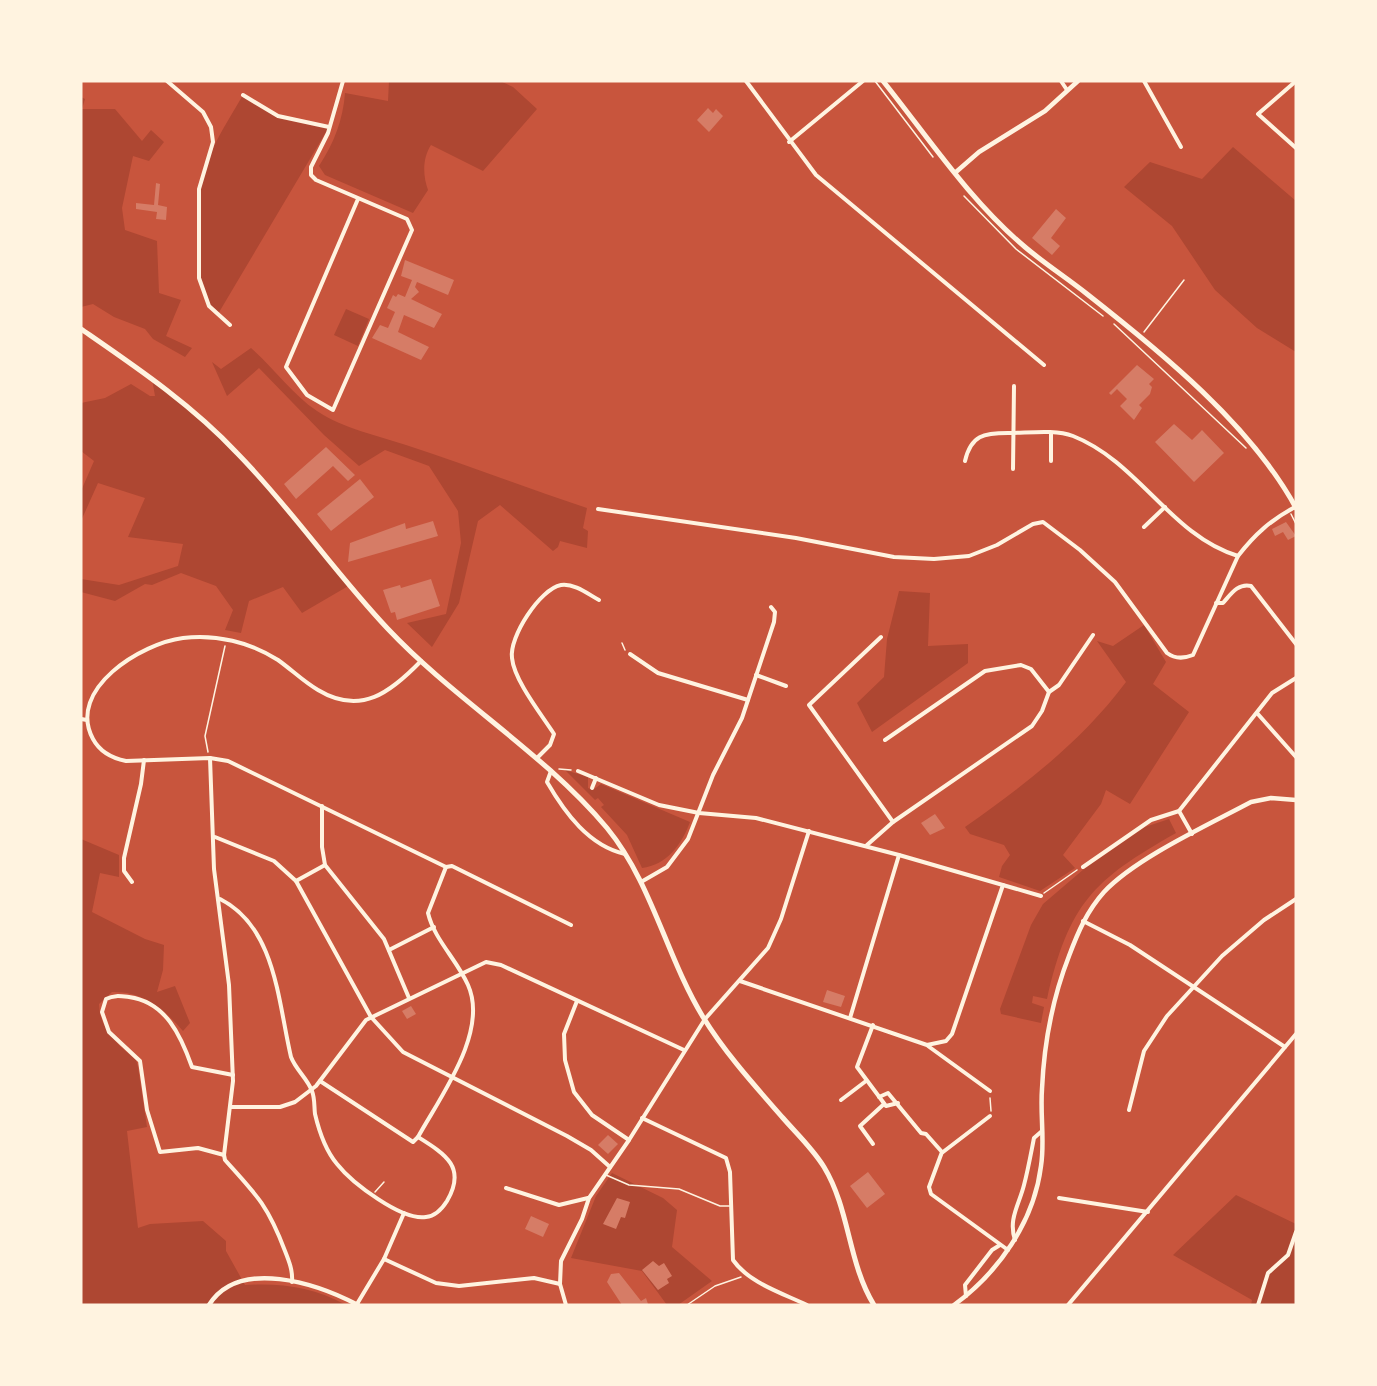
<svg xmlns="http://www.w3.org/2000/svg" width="1377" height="1386" font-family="'PT Sans',sans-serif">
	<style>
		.green { fill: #ae4732 }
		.building { fill: #d67c66 }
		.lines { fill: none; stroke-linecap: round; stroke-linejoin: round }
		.path { stroke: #fff3e0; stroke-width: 1.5 }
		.service { stroke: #fff3e0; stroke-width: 1.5 }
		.minor { stroke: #fff3e0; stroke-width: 4 }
		.tertiary { stroke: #fff3e0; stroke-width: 4.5 }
		.secondary { stroke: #fff3e0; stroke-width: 5 }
		.primary { stroke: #fff3e0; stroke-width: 5 }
	</style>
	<rect width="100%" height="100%" fill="#c8553d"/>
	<g class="green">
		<path d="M389 81H500L513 87 537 109 483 171 431 145C422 159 423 176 428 190L413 213 325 175 319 166C334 143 343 120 345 93L388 101Z"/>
		<path d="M243 95 278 116 329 127 218 314C197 296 201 271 201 246 201 234 198 221 198 209 199 163 221 133 243 95Z"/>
		<polygon points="81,97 85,99 82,109 115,109 142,141 151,130 164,142 149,161 133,156 122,208 125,230 157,241 159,293 181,300 166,336 192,348 185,357 153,339 145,329 114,317 93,304 81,307"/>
		<polygon points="1233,147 1296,201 1296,352 1257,328 1215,290 1172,226 1124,187 1150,162 1202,179"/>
		<polygon points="346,309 369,319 358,346 334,335"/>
		<path d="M251 348C274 368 292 394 317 411 344 429 376 435 406 445 467 465 526 488 587 508L583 528 588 531 587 548 560 541 558 547 553 551 500 505 478 521 459 603 432 647 407 623 446 614 461 543 458 511 429 466 385 450 359 466 324 435 259 368 227 396 212 362 221 369Z"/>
		<polygon points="152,379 238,453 350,585 302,613 283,587 249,601 241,633 225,630 233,610 216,586 181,573 152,585 145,584 115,601 81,592 81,579 119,585 178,566 183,544 128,537 145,498 98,483 81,521 81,491 94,461 81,451 81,403 105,398 131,384 150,396 155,396"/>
		<polygon points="899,591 930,593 928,646 968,644 968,663 872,732 857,703 884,677 887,639"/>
		<path d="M1144 625 1166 662 1153 684 1189 712 1130 804 1106 790 1101 804 1063 855 1075 868 1040 891 999 877 1002 866 1010 855 1004 845 970 834 965 827C1026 784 1081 742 1126 682L1097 641 1113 646Z"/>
		<path d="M565 770 588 777V788L593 790 601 784 690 822C682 844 667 865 642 868L627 835 601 807 604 805 598 798 595 800Z"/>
		<path d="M1169 819 1176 833C1093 880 1069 903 1047 999L1033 996 1032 1003 1044 1007 1041 1023 1001 1014 1000 1009 1031 925 1043 904 1084 869 1145 827Z"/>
		<path d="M81 839 119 855V877L100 873 92 912 145 939 164 945 163 970 157 992 175 986 190 1023 183 1031C164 1009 143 991 112 992L99 1004C100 1030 117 1044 136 1060L138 1067 147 1127 127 1131 138 1228 150 1224 203 1221 226 1241V1251L245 1285C282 1283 313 1287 346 1305H81Z"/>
		<polygon points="612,1173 663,1198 677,1210 672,1247 712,1281 678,1305 667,1305 642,1271 571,1258 596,1196"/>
		<polygon points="1236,1195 1296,1224 1296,1305 1251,1305 1252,1300 1173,1255"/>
	</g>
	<g class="building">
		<polygon points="708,108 713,113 716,109 723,116 709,132 697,120"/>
		<polygon points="156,183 160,184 158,205 167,207 166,220 156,219 157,212 136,209 136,203 154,205"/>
		<polygon points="1056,209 1066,218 1051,238 1060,246 1052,255 1032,238"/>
		<polygon points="405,260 454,280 448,295 417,282 415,287 419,292 411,299 442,314 434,328 404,315 398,332 429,347 421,360 372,338 380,325 388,328 395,312 387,308 393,295 396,297 398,294 405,297 412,280 401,276"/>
		<polygon points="1137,365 1154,379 1149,384 1152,387 1150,394 1139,405 1142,408 1134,420 1120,406 1127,399 1117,389 1111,395 1109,393"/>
		<polygon points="1174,424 1192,440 1202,430 1224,453 1194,482 1155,442"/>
		<polygon points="326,447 355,475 348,481 333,466 296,499 284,484"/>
		<polygon points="360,479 374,497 331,531 317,514"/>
		<polygon points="433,521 438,536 348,562 350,543 405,523 406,529"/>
		<polygon points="1286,522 1296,536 1288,540 1283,532 1275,536 1272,529"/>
		<polygon points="431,579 440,606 397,620 395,612 391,613 383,590 400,585 401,588"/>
		<polygon points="935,814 945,828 930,835 921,823"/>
		<polygon points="827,990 845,996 841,1007 823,1002"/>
		<polygon points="411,1006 416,1014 407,1019 402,1011"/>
		<polygon points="608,1135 618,1144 608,1154 598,1145"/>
		<polygon points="868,1172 885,1194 867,1208 850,1186"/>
		<polygon points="617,1198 630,1202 625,1218 621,1217 616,1229 603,1224"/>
		<polygon points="531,1216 549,1224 543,1237 525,1229"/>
		<polygon points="653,1261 659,1266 664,1263 672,1276 667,1279 669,1283 658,1290 642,1270"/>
		<polygon points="619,1273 641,1301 646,1298 648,1304 622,1305 607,1282 611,1274"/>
	</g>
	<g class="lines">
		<g class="path">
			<polyline points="875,81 933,157"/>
			<polyline points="964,196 1016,249 1103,316"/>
			<polyline points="1114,324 1246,448"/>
			<polyline points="1144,332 1184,280"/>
			<polyline points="1291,514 1296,524"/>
			<polyline points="622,643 625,650"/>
			<polyline points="208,752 205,736 225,646"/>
			<polyline points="559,769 571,770"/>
			<polyline points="1044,893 1077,870"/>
			<polyline points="990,1098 991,1111"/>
			<polyline points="375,1192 384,1182"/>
			<polyline points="687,1305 715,1286 741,1277"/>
		</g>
		<polyline class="service" points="606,1175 629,1185 679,1189 720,1206 730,1206"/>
		<g class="minor">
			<polyline points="167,81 203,112 211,127 213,142 199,189 199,278 209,306 230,325"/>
			<polyline points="343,81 328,133 311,167 311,175 316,180 407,219 412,230 333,410 307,395 286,367 358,199"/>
			<polyline points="746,81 816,175 1044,365"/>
			<polyline points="1061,81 1067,90"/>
			<polyline points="1144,81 1181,147"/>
			<polyline points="1296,81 1258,114 1296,148"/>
			<polyline points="243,95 278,116 329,127"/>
			<polyline points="789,142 863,81"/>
			<polyline points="1051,433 1051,461"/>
			<path d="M965 461C971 435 984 433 1008 433 1028 433 1055 429 1073 436 1139 462 1171 536 1238 556"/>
			<polyline points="1013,469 1014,386"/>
			<path d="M598 509 796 538 894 557 934 559 969 556 997 545 1033 524 1043 522 1080 550 1115 582 1167 653C1175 659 1183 659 1193 655L1238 556C1255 534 1271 520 1295 507"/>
			<polyline points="1144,527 1165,507"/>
			<path d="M1216 603H1223C1231 594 1238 583 1251 586L1296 644"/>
			<polyline points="881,637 809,705 893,822"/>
			<polyline points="630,654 658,673 748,700"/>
			<path d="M421 661C391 692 361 716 318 690 304 682 292 670 278 660 250 642 216 634 183 638 142 643 66 689 93 739 100 752 111 758 126 761L210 758 228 761 446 867 452 866 571 925"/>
			<polyline points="756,675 786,686"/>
			<polyline points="1257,713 1296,757"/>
			<polyline points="81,719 87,720"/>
			<polyline points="885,740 985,671 1021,665 1031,669 1049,692"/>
			<polyline points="210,758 214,869 229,985 233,1081 224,1155"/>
			<path d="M537 758 550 745 554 734C541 714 514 680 512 658 509 637 540 589 561 585 574 583 588 594 599 600"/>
			<path d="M551 771 547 782C565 813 589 846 625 854"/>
			<polyline points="578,771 659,805 699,813 756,818 899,855 1041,896"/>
			<polyline points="592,788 596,778"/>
			<polyline points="322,806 322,847 325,865 384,939 409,998"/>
			<polyline points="1179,811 1192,834"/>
			<polyline points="215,837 274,861 296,881 371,1017 403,1052 567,1136 591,1150 610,1167"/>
			<polyline points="867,845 893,822 1032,726 1042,711 1049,692 1059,685 1093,635"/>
			<polyline points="1083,867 1151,820 1179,811 1272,693 1296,678"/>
			<polyline points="296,881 325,865"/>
			<polyline points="132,882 124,871 124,858 141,784 144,760"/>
			<polyline points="641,882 667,867 688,839 713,775 742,718 774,622 775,612 771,607"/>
			<path d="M220 899C276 927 278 1002 291 1057 296 1070 307 1078 312 1091 315 1099 314 1106 315 1114 319 1131 326 1151 337 1164 352 1183 402 1221 426 1217 436 1216 442 1209 447 1201 467 1167 445 1154 418 1137L413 1142 320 1081"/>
			<polyline points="1083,921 1130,945 1285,1047"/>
			<polyline points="389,950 434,927"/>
			<polyline points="740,981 927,1045 946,1041 952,1034 1003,885"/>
			<polyline points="577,1001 564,1034 565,1060 574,1092 592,1115 629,1140"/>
			<polyline points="850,1018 899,855"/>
			<polyline points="873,1025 857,1067 886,1106 898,1103"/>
			<polyline points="928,1046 990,1091"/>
			<path d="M233 1075 192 1067C181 1036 166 1002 129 997 120 996 114 995 106 999L102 1012 109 1032 140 1061 147 1110 160 1152 198 1148 224 1155 225 1160C257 1195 268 1206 285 1251 289 1261 293 1271 292 1282"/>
			<polyline points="879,1097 888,1093 921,1133 926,1134 942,1152 929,1187 931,1194 1008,1250"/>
			<polyline points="841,1100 866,1081"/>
			<polyline points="231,1107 280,1107 295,1102 316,1086 366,1020 486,962 501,965 684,1050"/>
			<polyline points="1129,1110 1144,1051 1167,1016 1222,956 1264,920 1296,899"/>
			<path d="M642 1118 726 1158 730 1172 733 1260C749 1283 782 1293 807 1305"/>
			<path d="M418 1137C440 1097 489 1032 468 985 457 960 434 939 428 913L446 867"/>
			<polyline points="873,1144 860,1126 884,1104"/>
			<polyline points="943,1152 990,1116"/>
			<polyline points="506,1188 559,1205 588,1198"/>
			<polyline points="1059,1198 1148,1212"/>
			<path d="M1015 1240C1008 1219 1019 1205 1024 1185 1028 1170 1031 1153 1034 1138L1042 1131"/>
			<polyline points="384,1259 436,1283 459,1286 534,1278 560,1284"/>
			<polyline points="966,1296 965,1285 992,1250 1000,1245"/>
			<polyline points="357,1304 384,1259 404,1213"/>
			<polyline points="566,1305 560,1284 561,1261 582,1219 589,1198 629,1140 705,1019 768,948 781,919 809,831"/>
			<polyline points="1068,1305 1296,1034"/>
			<polyline points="1258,1305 1268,1273 1288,1255 1296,1232"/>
		</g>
		<g class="tertiary">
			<polyline points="956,172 979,152 1045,111 1078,81"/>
			<path d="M209 1305C239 1257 318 1284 358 1305"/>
			<path d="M954 1305C998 1273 1034 1222 1041 1166 1045 1141 1040 1115 1042 1089 1044 1044 1053 997 1069 956 1078 932 1087 911 1104 892 1136 858 1208 825 1251 802L1271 798 1296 800"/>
		</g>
		<path class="secondary" d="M81 329C136 367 191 404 237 453 291 508 335 573 388 629 456 701 543 752 607 828 652 883 666 956 703 1017 725 1053 755 1086 783 1118 797 1134 813 1149 824 1167 850 1210 848 1263 874 1305"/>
		<path class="primary" d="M883 81C928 137 970 201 1025 247 1045 264 1067 278 1087 294 1161 352 1251 425 1296 508"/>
	</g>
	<rect width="1377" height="1386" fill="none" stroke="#fff3e0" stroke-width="165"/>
</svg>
